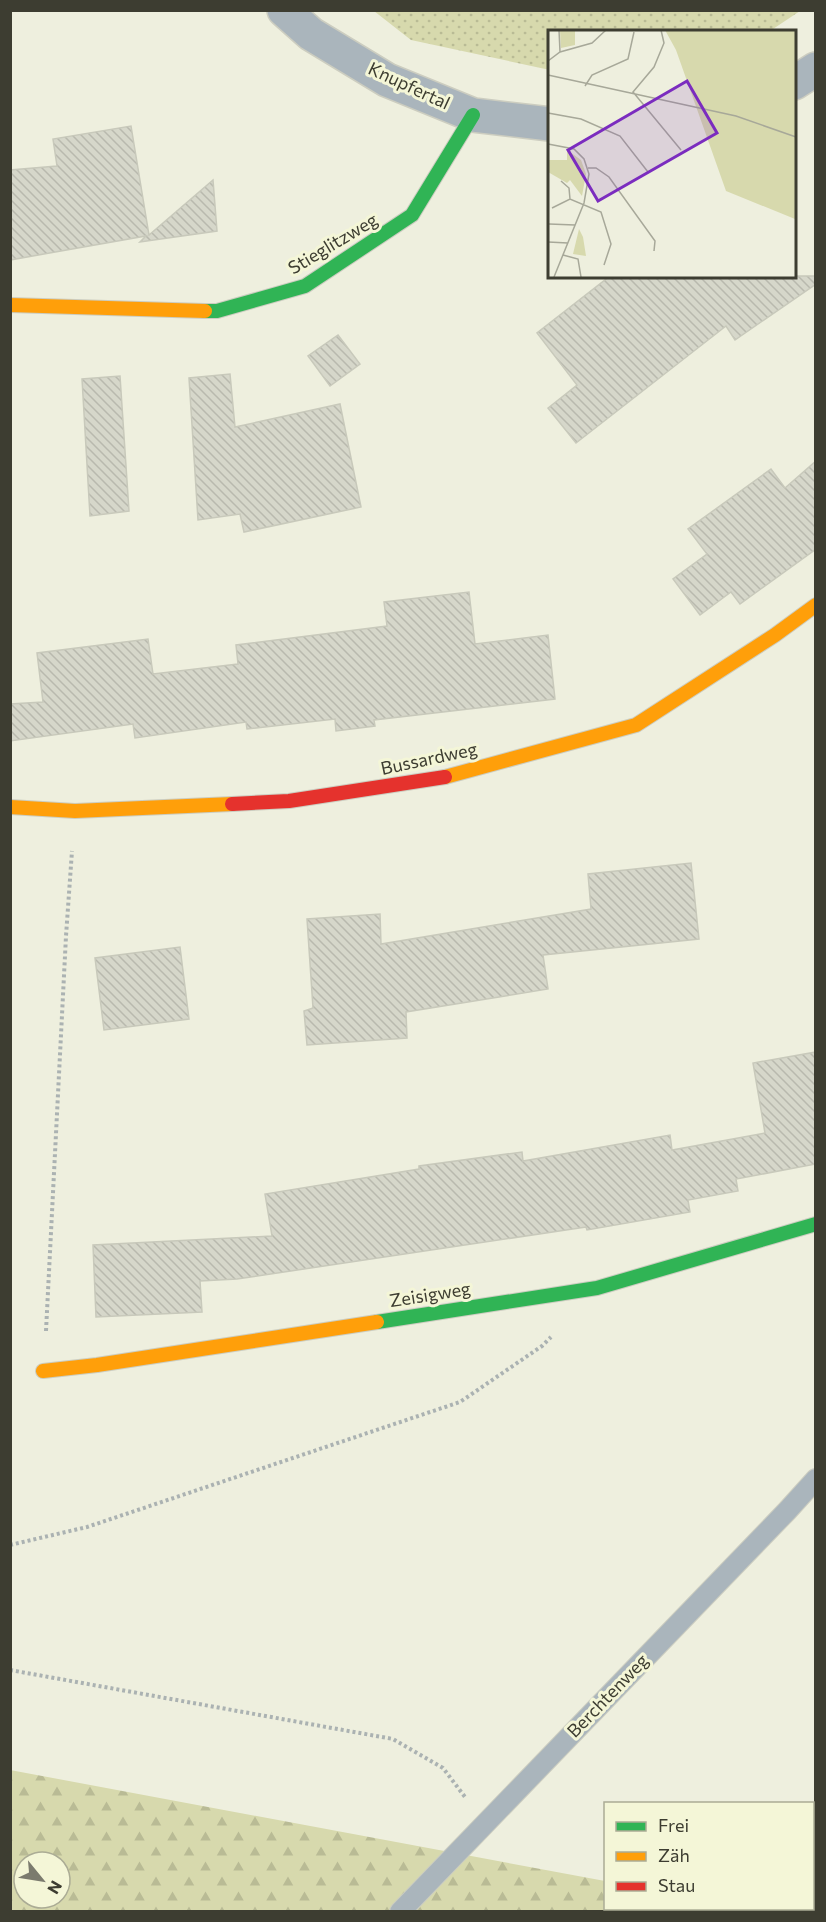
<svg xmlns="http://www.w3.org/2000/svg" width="826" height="1922" font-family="Commissioner,sans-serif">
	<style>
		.grass { fill: url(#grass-dots) }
		.forest { fill: url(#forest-firs); fill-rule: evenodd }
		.building { fill: url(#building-back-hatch); stroke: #c8c9bb; stroke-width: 1.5 }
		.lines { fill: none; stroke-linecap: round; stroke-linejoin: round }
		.lane-casing { stroke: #cccdc0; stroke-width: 22 }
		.street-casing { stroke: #cccdc0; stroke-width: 36 }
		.fast-casing { stroke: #cccdc0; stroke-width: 16 }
		.slow-casing { stroke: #cccdc0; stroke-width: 16 }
		.jam-casing { stroke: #cccdc0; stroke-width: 16 }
		.path { stroke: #abb2b2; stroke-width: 4; stroke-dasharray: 3 3; stroke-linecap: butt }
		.lane { stroke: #aab5bc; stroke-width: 20 }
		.street { stroke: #aab5bc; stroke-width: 33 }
		.fast { stroke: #30b455; stroke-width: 14 }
		.slow { stroke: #ff9f0a; stroke-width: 14 }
		.jam { stroke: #e5322d; stroke-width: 14 }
		.labels { text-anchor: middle; stroke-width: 6; stroke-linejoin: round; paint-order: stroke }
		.street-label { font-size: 18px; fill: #3d3d31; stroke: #f4f6d7 }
		.inset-road { fill: none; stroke: #a7a899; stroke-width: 1.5 }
		.view { fill: #7b2cbf; fill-opacity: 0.15; stroke: #7b2cbf; stroke-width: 3 }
		.inset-edge { fill: none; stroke: #3d3d31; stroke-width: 3 }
	</style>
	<defs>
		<pattern id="grass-dots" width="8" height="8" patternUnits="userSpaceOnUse" patternTransform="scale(1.5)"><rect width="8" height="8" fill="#d7d9ad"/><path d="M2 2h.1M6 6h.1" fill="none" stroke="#b9bb95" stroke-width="1.8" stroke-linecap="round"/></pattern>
		<pattern id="forest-firs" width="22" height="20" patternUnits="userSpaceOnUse" patternTransform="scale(1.5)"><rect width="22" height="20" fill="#d7d9ad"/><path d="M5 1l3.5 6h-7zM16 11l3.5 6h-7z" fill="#b9bb95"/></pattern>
		<pattern id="building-back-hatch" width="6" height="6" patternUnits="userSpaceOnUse" patternTransform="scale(1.5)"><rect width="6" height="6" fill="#d6d7ca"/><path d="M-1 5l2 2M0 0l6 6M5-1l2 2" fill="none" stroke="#b9b9ae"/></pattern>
	</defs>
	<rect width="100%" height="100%" fill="#eeefde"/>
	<polygon class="grass" points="374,11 800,11 770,31 550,32 550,70 411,40"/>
	<path class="forest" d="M10 1770 605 1881 606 1908H755L771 1911H11ZM24 1862H60V1898H24Z"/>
	<g class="building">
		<polygon points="131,126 149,235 213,180 217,231 140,242 146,236 10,260 10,170 57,166 53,139"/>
		<polygon points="610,276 816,276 816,284 735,340 726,326 576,443 548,408 577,385 537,333"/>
		<polygon points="338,335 360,364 330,386 308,356"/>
		<polygon points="230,374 235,427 340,404 361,507 244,532 240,514 198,520 189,378"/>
		<polygon points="120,376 129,511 90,516 82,379"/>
		<polygon points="816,461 816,549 740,604 731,592 700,615 673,579 707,554 688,529 771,469 785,488"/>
		<polygon points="469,592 475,644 548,635 555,699 374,720 375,726 336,731 335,719 247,729 246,722 135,738 133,724 10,741 10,704 43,702 37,653 148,639 153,674 238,664 236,645 387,626 384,602"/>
		<polygon points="691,863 699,939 543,955 548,989 406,1012 407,1038 307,1045 304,1011 313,1008 307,919 380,914 381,944 591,909 588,874"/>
		<polygon points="180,947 189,1019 104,1030 95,958"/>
		<polygon points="816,1052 816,1164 736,1179 738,1191 688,1200 690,1212 587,1230 586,1227 237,1279 200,1281 202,1312 96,1317 93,1245 272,1236 265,1194 419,1169 419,1166 522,1152 523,1161 670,1135 672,1150 765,1133 753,1063"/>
	</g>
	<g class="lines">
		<defs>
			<polyline id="lane" points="400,1912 787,1511 816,1479"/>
			<g id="street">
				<polyline points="284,10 311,34 387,80 473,115 550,124"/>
				<polyline points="794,83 816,69"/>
			</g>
			<g id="fast">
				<polyline points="205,311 217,311 305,286 412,215 473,115"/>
				<polyline points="377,1322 597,1288 816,1224"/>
			</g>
			<g id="slow">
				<polyline points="10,305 205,311"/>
				<polyline points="445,777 636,725 775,635 816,605"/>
				<polyline points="10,807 75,811 232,804"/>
				<polyline points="43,1371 97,1365 377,1322"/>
			</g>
			<polyline id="jam" points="232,804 289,801 445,777"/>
		</defs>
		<use href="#lane" class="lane-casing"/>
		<use href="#street" class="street-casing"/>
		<use href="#fast" class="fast-casing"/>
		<use href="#slow" class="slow-casing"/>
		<use href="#jam" class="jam-casing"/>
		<g class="path">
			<polyline points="46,1331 66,936 72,851"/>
			<polyline points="10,1545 87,1527 460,1402 542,1346 551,1337"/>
			<polyline points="10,1670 393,1739 443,1768 465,1797"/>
		</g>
		<use href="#lane" class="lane"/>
		<use href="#street" class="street"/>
		<use href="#fast" class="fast"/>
		<use href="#slow" class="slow"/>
		<use href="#jam" class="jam"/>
	</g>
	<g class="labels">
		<g class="street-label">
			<text transform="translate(409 86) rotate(25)" y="6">Knupfertal</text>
			<text transform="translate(333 244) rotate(-31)" y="6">Stieglitzweg</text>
			<text transform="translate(429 759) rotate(-12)" y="6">Bussardweg</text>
			<text transform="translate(430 1295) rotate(-9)" y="6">Zeisigweg</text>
			<text transform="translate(608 1696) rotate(-46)" y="6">Berchtenweg</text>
		</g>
	</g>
	<g transform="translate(548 30)">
		<rect width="248" height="248" fill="#eeefde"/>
		<path d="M19 120 33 130 38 144 34 166 22 150 19 153 0 142V130H19Z" fill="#d7d9ad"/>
		<path d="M117 0H247V189L178 161 128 20Z" fill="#d7d9ad"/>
		<path d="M12 0H27V15L13 18ZM31 199 35 207 38 226 25 224Z" fill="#d7d9ad"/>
		<path class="inset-road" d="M11 0 12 22M113 0 116 13 106 37 85 62 133 120M0 31 12 22 44 13 58 0M0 45 188 86 248 107M37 56 44 45 80 29 86 2M0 83 33 89 72 106 100 142M0 114 26 119 36 129 41 144 36 173 6 247M40 138H48L61 147 107 211 106 221M13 151 21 158 22 169M4 178 22 169 53 182 63 214 56 235M1 194 27 195M0 212 20 213M15 225 30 229 33 247"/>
		<path class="view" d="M139 51 169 103 50 171 20 120Z"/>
		<rect width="248" height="248" class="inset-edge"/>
	</g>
	<rect width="826" height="1922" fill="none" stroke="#3d3d31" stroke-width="24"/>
	<rect x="604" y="1802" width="210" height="108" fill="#f4f6d7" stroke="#abac95" stroke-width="1.5"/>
	<rect x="616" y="1822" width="30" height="9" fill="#30b455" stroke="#abac95" stroke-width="1.5"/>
	<text x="658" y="1832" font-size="18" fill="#3d3d31">Frei</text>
	<rect x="616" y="1852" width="30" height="9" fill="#ff9f0a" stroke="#abac95" stroke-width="1.5"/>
	<text x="658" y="1862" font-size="18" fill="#3d3d31">Zäh</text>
	<rect x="616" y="1882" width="30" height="9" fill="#e5322d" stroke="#abac95" stroke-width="1.5"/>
	<text x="658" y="1892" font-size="18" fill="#3d3d31">Stau</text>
	<g transform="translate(42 1880) rotate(120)"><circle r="28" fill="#f4f6d7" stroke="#abac95" stroke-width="1.5"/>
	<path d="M0-4.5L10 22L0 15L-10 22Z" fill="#7b7b6e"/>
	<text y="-9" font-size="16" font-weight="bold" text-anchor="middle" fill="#3d3d31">N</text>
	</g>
</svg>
